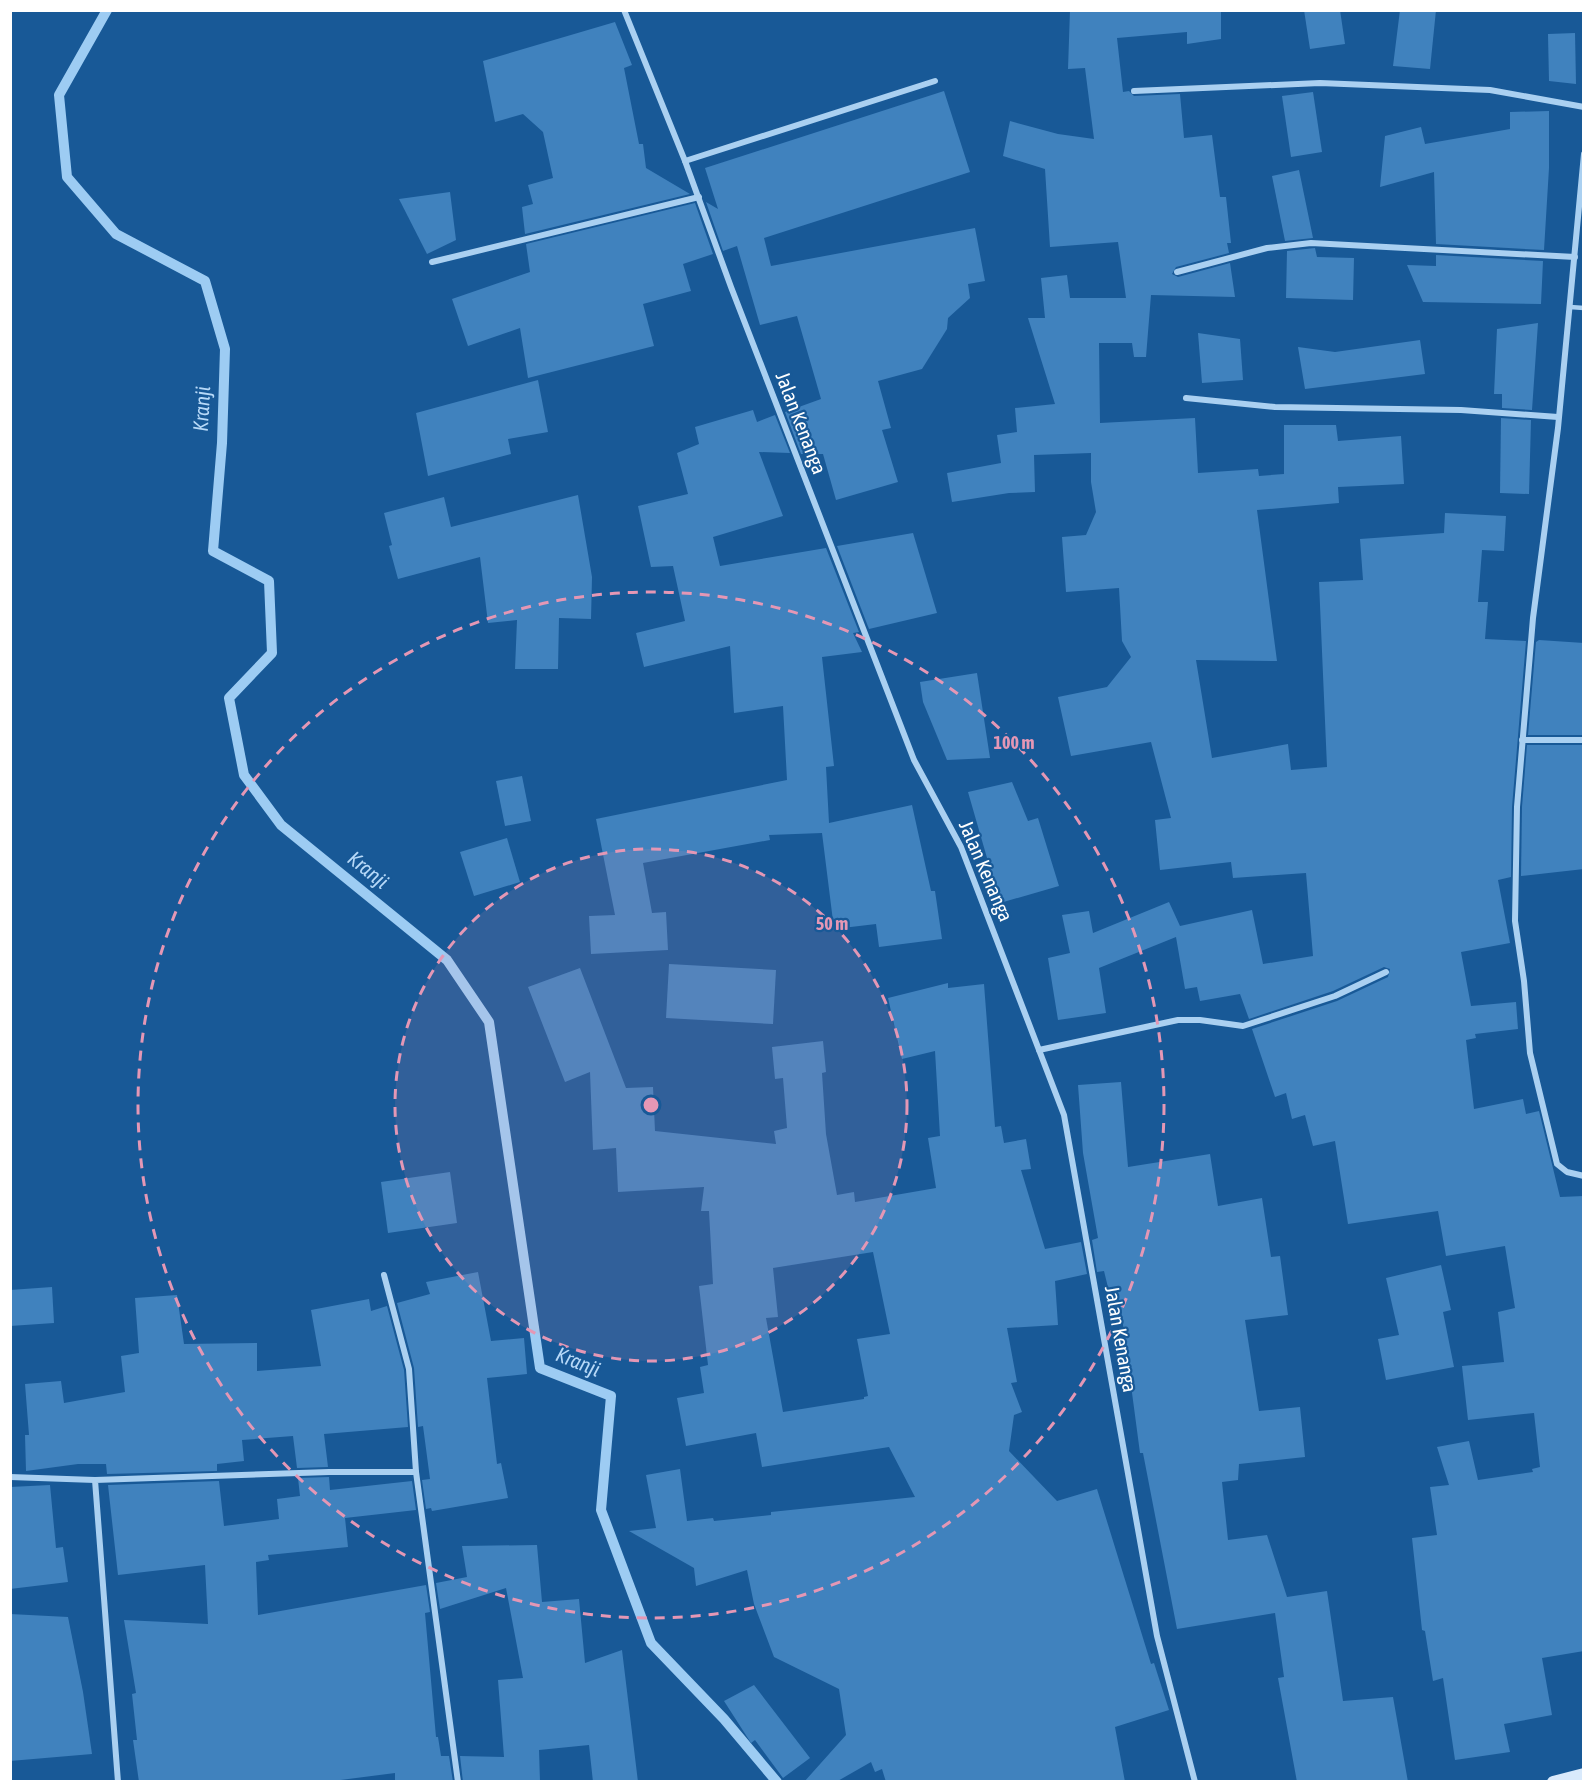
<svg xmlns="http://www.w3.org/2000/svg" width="1594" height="1792" font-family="'Asap Condensed',sans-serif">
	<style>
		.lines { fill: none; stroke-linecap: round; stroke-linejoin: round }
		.stream { stroke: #9dccf3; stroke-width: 10 }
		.building { fill: #4082be; fill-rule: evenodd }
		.lane { stroke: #aad0f1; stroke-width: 4.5 }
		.street { stroke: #aad0f1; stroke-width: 6 }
		.secondary { stroke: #d9eafc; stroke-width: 12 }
		.ring { fill: none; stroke: #e497b5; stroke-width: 3; stroke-dasharray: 10 8 }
		.labels { text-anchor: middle; stroke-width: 4.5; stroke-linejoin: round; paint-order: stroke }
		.street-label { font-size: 20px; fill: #fff; stroke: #185997 }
		.water-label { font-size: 21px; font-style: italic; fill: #b7d9f8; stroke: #185997 }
		.centre { fill: #e497b5; stroke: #185997; stroke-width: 3 }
		.ring-label { font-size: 18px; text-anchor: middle; font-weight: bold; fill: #e497b5; stroke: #185997; stroke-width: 4.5; stroke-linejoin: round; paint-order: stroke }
	</style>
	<rect width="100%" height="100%" fill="#185997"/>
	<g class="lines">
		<polyline class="stream" points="107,10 59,95 67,177 116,234 205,281 225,349 222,443 213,551 269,581 272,653 229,698 244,775 281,825 447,960 489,1022 540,1368 611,1396 601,1510 651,1643 724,1719 777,1782"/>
	</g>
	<g class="building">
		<polygon points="1070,10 1221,10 1221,39 1187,44 1187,32 1117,38 1123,92 1129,91 1134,96 1180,94 1184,138 1212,135 1220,197 1226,197 1231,243 1227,243 1229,253 1176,267 1172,274 1178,277 1230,263 1235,297 1151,295 1146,357 1134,357 1132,343 1099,343 1100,423 1195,418 1198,473 1258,469 1259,476 1284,474 1284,425 1336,425 1338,441 1401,436 1404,484 1338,487 1339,503 1257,510 1277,661 1196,660 1212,758 1288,744 1291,770 1327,767 1319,582 1363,580 1360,539 1444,533 1445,513 1506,516 1504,551 1482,550 1478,602 1488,602 1485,639 1526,641 1512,807 1511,877 1498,880 1510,943 1461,952 1471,1006 1516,1002 1518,1029 1475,1034 1476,1038 1466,1040 1474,1109 1523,1099 1526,1114 1539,1111 1560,1197 1584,1196 1584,1651 1542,1658 1552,1715 1504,1724 1510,1752 1455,1760 1443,1678 1433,1681 1425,1631 1422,1630 1412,1538 1437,1535 1430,1487 1449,1485 1437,1447 1469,1441 1478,1480 1533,1472 1532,1469 1540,1467 1534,1413 1468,1420 1462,1366 1504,1362 1498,1312 1515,1308 1505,1246 1446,1256 1438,1211 1348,1224 1335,1141 1313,1146 1305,1115 1292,1119 1286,1093 1275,1097 1252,1029 1337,1001 1388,977 1390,969 1384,967 1333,991 1249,1019 1240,994 1200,1001 1197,987 1185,989 1176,937 1099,968 1106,1013 1058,1020 1048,958 1070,953 1062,915 1089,911 1093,933 1169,902 1180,926 1252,910 1263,964 1313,956 1306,873 1233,878 1231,862 1160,870 1155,820 1171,818 1151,742 1071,756 1058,697 1107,687 1131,657 1122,641 1119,588 1066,592 1062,537 1086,535 1096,512 1091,482 1091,453 1034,455 1035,492 1009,493 952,502 947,473 1001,463 997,435 1017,432 1015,408 1055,404 1028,318 1045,318 1041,278 1067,275 1070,298 1126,298 1118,242 1050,247 1045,169 1003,156 1010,121 1058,134 1094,139 1085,68 1068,69"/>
		<polygon points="1304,10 1340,10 1345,44 1310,49"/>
		<polygon points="1400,10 1436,10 1430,69 1393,66"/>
		<polygon points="615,22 632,65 624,68 639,144 643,144 646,168 690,194 525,234 522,207 533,204 528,185 553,178 543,132 523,114 495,122 483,61"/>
		<polygon points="1575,33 1576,84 1549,81 1548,34"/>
		<polygon points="944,91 970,172 764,238 771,266 975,228 985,281 968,284 970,298 948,318 947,329 922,369 878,381 891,428 882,430 898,482 836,500 823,454 801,454 785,412 821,399 797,316 760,325 737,246 723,251 706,202 718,209 705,168"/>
		<polygon points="1313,92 1322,152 1291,157 1282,96"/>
		<polygon points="1549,111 1549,168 1544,250 1436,244 1434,172 1380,187 1385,136 1421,127 1425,144 1510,129 1510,112"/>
		<polygon points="1299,170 1313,238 1285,241 1272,176"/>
		<polygon points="450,192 456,240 427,254 399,199"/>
		<polygon points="695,203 713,254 683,264 691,291 643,304 654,346 528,378 520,328 468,346 452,299 530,272 526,244"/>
		<polygon points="1315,248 1317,257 1354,258 1353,300 1286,298 1287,251"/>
		<polygon points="1436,255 1543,261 1541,304 1423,302 1407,265 1436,266"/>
		<polygon points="1538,323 1532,410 1502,408 1502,394 1494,394 1497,329"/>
		<polygon points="1198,333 1240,339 1243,380 1202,383"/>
		<polygon points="1420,340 1425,374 1305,389 1298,347 1335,352"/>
		<polygon points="538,380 548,432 508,439 511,454 428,476 416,413"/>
		<polygon points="753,410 757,422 775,415 790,453 759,452 783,516 713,537 720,566 826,548 859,632 853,633 862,652 822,657 834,766 826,767 829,823 912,805 931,891 935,891 942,939 879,947 876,924 834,929 822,833 769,835 770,840 643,863 652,913 666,912 668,950 591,954 589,916 615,915 596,819 787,780 783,706 734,713 730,646 644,667 636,633 685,621 673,566 651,567 638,506 688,494 677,453 699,444 695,427"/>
		<polygon points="1501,418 1531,420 1529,494 1500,493"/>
		<polygon points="578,495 592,577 591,619 559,618 558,669 515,669 517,620 488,623 480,557 398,579 389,546 392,545 384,513 444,497 451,527"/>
		<polygon points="913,533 937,613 869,629 837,546"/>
		<polygon points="1539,640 1584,643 1584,735 1528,735 1536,642"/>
		<polygon points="977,673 990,758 947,760 923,702 920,682"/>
		<polygon points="1527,745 1584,745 1584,869 1521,876 1522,807"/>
		<polygon points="522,776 531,821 505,826 496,781"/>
		<polygon points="1012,782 1028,821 1038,818 1059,886 1000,903 968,792"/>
		<polygon points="507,838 520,882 474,896 460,852"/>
		<polygon points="669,964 776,970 773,1024 666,1018"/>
		<path d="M580 968 626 1088 653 1087 655 1131 776 1144 774 1131 787 1128 783 1078 775 1079 772 1047 823 1041 826 1072 822 1073 826 1134 837 1195 854 1192 855 1202 936 1188 928 1138 940 1136 935 1051 902 1059 888 998 948 983V988L984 984 995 1127 1001 1126 1004 1143 1026 1139 1031 1169 1021 1170 1045 1249 1081 1242 1087 1274 1055 1281 1058 1325 1007 1328 1017 1382 1011 1383 1022 1412 1014 1415 1009 1451 1057 1501 1097 1489 1151 1664 1154 1663 1169 1710 1115 1727 1125 1782H886L882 1769 875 1772 871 1762 836 1782H804L846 1735 839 1689 774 1657 754 1604 747 1570 696 1586 694 1568 629 1531 656 1528 646 1475 680 1469 687 1521 713 1518 714 1521 771 1515V1512L915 1497 889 1447 762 1467 756 1433 686 1446 677 1398 704 1393 700 1367 708 1365 699 1286 713 1284 709 1211H701L704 1187 618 1192 616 1148 593 1150 590 1072 565 1082 528 987ZM873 1252 890 1334 857 1339 868 1396 864 1397V1399L783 1412 766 1318 778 1317 773 1268Z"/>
		<polygon points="1121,1082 1128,1167 1210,1154 1218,1206 1262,1198 1271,1257 1280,1256 1288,1315 1245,1320 1259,1411 1300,1407 1305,1457 1239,1464 1238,1480 1222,1482 1228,1540 1267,1535 1287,1597 1327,1591 1343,1701 1393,1697 1408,1782 1297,1782 1278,1678 1284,1677 1275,1613 1177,1629 1143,1453 1140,1453 1121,1310 1114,1312 1104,1271 1097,1272 1092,1240 1098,1238 1083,1153 1078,1085"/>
		<polygon points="450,1172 457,1223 388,1233 381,1182"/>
		<polygon points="1441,1265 1451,1310 1443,1312 1454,1367 1386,1380 1378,1339 1399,1335 1386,1278"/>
		<polygon points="478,1272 491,1341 524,1338 527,1374 487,1378 497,1464 501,1463 508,1498 432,1511 431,1508 426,1509 422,1480 430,1479 423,1426 418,1427 414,1368 397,1303 430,1294 426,1282"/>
		<polygon points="52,1287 54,1323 10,1326 10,1290"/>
		<polygon points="177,1295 184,1344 257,1343 257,1371 321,1366 311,1310 369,1299 371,1311 387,1306 404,1370 408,1427 324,1434 328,1467 297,1468 293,1436 242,1440 244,1461 217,1464 217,1471 107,1474 106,1464 78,1464 26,1471 25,1435 29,1435 25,1384 61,1381 64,1403 125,1392 121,1356 139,1353 135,1298"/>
		<polygon points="329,1477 330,1490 412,1481 416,1510 345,1518 348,1547 268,1555 269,1560 256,1562 258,1615 426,1585 430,1612 425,1613 436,1737 438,1737 441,1756 449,1756 453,1782 395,1782 395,1773 325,1782 139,1782 133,1740 137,1740 132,1694 136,1693 124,1620 208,1624 205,1565 118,1575 108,1485 219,1481 224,1526 279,1519 277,1499 300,1496 298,1478"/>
		<polygon points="50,1485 56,1548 63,1547 68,1582 10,1589 10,1487"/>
		<polygon points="537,1545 542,1602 579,1599 585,1663 622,1650 638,1782 593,1782 589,1745 539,1750 540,1782 463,1782 460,1756 504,1757 498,1680 523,1678 506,1588 440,1609 436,1583 467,1577 462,1546"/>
		<polygon points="10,1614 68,1617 83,1692 92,1754 10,1761"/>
		<polygon points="754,1685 810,1758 783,1778 755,1740 751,1743 724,1701"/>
	</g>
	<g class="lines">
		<polyline class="lane" points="1570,307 1584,308"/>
		<g class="street">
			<polyline points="624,10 685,161 731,287 914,760 961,847 1064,1115 1157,1636 1195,1782"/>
			<polyline points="1134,91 1320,83 1490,90 1584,107"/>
			<polyline points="1584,154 1558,428 1533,618 1517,807 1515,921 1524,981 1530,1053 1557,1164 1567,1172 1584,1176"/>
			<polyline points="685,161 935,81"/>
			<polyline points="432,262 699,197"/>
			<polyline points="1177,272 1267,248 1311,243 1575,257"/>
			<polyline points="1186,398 1275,407 1461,410 1558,417"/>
			<polyline points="1522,740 1584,740"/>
			<polyline points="1039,1050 1178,1020 1200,1020 1243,1026 1335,996 1386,972"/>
			<polyline points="384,1275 409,1369 416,1472"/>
			<polyline points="10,1477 95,1480"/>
			<polyline points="118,1782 95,1480 329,1472 416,1472 458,1782"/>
		</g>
		<polyline class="secondary" points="1553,1782 1584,1774"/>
	</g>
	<circle cx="651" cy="1105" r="256" fill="#e497b5" fill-opacity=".12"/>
	<g class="ring">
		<circle cx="651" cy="1105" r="256"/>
		<circle cx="651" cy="1105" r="513"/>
	</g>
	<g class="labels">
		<g class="street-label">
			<text transform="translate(801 423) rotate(69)" y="7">Jalan Kenanga</text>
			<text transform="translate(986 871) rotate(67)" y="7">Jalan Kenanga</text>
			<text transform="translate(1121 1339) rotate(80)" y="7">Jalan Kenanga</text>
		</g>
		<g class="water-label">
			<text transform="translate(202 409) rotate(-87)" y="7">Kranji</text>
			<text transform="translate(368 870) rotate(39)" y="7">Kranji</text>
			<text transform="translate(578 1362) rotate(22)" y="7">Kranji</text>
		</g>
	</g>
	<circle cx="651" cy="1105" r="9" class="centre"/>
	<g class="ring-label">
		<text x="1014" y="749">100 m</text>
		<text x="832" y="930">50 m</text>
	</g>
	<rect width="1594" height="1792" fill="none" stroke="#ffffff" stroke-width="24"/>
</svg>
